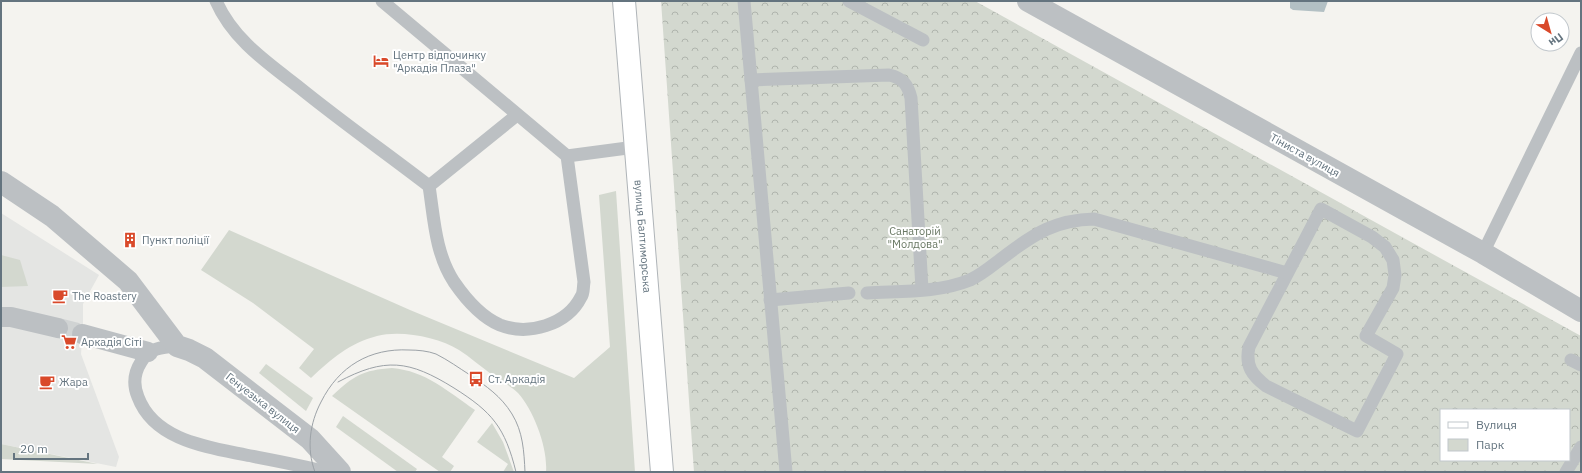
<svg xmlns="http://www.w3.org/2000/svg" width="1582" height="473" font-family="'IBM Plex Sans',sans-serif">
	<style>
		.built { fill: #e4e5e3 }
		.green { fill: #d3d8cf }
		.forest { fill: url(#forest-crowns); fill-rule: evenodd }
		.water { fill: #b3c0c4 }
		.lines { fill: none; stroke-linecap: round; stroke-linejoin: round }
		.pedestrian-tunnel { stroke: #d0d3d3; stroke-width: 20; stroke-dasharray: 20 10; stroke-linecap: butt }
		.secondary-casing { stroke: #afb4b8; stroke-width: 24 }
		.service { stroke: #bcc0c3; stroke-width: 13 }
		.pedestrian { stroke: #bcc0c3; stroke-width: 20 }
		.minor { stroke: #bcc0c3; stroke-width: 22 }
		.tertiary { stroke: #bcc0c3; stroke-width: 22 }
		.secondary { stroke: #fff; stroke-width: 22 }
		.tram { stroke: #9ca2a7; stroke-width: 1 }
		.labels { text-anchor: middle; stroke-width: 4; stroke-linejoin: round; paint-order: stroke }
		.poi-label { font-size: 11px; fill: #64747f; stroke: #fff; text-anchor: start }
		.street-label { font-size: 11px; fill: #64747f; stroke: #fff }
		.park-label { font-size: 11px; fill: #687762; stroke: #fff }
	</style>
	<defs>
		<pattern id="forest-crowns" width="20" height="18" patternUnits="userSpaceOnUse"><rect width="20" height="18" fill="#d3d8cf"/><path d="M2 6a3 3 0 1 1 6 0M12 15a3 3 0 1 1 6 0" fill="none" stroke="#afb4ad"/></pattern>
	</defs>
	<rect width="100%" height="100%" fill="#f4f3ef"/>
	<polygon class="built" points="1,213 99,275 83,304 83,329 81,354 119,457 116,467 1,444"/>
	<g class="green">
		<path d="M616 191 635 472H546C548 448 534 411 518 393 511 386 499 380 491 374 480 366 470 357 459 350 438 337 401 330 377 336 350 343 331 359 311 378L299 368 314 349 253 303 201 270 229 230 410 310 574 378 610 347 599 195Z"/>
		<polygon points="1,255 20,260 28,286 1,287"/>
		<polygon points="266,364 313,398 306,411 259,373"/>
		<path d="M392 368C426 371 447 391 475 410L442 457 454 466 450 472H440L332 396C353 376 363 370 392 368Z"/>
		<polygon points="343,416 417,469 415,472 398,472 336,427"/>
		<polygon points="492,423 503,442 514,472 503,472 508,464 477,442"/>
		<polygon points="1,444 98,464 1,459"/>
	</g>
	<path class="forest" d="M661 1H975L1581 336V472H694ZM1441 410H1569V460H1441Z"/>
	<polygon class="water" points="1290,1 1328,1 1324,12 1293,10 1290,8"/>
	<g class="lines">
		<polyline class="pedestrian-tunnel" points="58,328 82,334"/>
		<defs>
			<g id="secondary">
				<path id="s1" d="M624 1 662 472"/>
			</g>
		</defs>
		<use href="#secondary" class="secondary-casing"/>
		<g class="service">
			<path d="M216 1C233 40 268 63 300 88 342 122 386 153 429 186 434 218 435 253 454 282 465 298 481 317 500 325 528 336 567 325 581 297 584 293 583 287 584 282L567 156 382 1"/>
			<polyline points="744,1 786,472"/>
			<polyline points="849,1 923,40"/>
			<path d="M751 80 889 75C903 78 908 85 911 98L922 289"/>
			<polyline points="567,156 635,147"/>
			<polyline points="429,186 517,115"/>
			<path d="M1321 209 1372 237 1385 247 1393 260 1395 275 1393 288 1366 336 1397 354 1357 431 1266 386C1252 375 1245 366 1249 347Z"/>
			<polyline points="1483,253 1581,53"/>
			<path d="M867 293C901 291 938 293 970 280 983 274 994 264 1005 256 1035 233 1056 220 1094 219L1287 273"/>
			<polyline points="770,300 849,293"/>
			<path d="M177 346C162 347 149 348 141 362 134 373 133 385 138 397 154 440 207 447 246 455 272 460 300 465 326 472"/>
			<polyline points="1571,360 1581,365"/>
			<polyline points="1566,472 1581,447"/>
		</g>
		<g class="pedestrian">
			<polyline points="1,317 11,317 58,328"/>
			<polyline points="82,334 148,352"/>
		</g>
		<polyline class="minor" points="1,182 52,216 128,281 177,346 189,350 205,358 310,439 340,472"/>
		<polyline class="tertiary" points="1028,1 1483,253 1581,311"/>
		<use href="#secondary" class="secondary"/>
		<g class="tram">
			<path d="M338 382C385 357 409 360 454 388 492 412 505 427 516 472"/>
			<path d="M315 472C306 448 310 423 321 402 339 366 370 348 409 350 418 350 428 351 436 354 448 360 459 368 470 375 486 386 501 396 512 414 523 432 524 451 525 472"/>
		</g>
	</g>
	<defs>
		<symbol id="hotel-bare" viewBox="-9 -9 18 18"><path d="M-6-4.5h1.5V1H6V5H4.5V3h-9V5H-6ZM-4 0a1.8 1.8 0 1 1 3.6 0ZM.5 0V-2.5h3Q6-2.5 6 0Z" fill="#d9492a" stroke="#fff" stroke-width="2.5" paint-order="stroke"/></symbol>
		<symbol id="building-bare" viewBox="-9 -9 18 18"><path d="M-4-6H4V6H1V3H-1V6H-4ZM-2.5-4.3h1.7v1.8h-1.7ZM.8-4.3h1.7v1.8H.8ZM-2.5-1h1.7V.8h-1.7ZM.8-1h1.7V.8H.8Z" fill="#d9492a" stroke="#fff" stroke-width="2.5" paint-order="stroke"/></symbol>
		<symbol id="cafe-bare" viewBox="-9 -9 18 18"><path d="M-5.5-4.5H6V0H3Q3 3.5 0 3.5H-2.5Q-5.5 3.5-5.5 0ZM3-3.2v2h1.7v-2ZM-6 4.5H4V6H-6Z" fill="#d9492a" stroke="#fff" stroke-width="2.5" paint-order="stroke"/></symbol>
		<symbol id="supermarket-bare" viewBox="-9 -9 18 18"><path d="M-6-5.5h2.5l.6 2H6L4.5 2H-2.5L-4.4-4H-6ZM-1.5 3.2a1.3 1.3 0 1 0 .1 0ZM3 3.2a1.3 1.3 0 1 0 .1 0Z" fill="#d9492a" stroke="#fff" stroke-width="2.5" paint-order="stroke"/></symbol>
		<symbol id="bus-bare" viewBox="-9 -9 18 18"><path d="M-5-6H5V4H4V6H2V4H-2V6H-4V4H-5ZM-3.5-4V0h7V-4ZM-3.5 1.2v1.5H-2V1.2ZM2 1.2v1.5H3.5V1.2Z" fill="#d9492a" stroke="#fff" stroke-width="2.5" paint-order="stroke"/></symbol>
	</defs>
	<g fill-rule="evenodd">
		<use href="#hotel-bare" x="370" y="50" width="22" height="22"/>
		<use href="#building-bare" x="119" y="229" width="22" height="22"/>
		<use href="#cafe-bare" x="49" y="285" width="22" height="22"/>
		<use href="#supermarket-bare" x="58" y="331" width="22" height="22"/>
		<use href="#bus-bare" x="465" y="368" width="22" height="22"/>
		<use href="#cafe-bare" x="36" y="371" width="22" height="22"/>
	</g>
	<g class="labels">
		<g class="poi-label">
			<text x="393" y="59">Центр відпочинку<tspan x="393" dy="13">"Аркадія Плаза"</tspan></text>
			<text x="142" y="244">Пункт поліції</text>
			<text x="72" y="300">The Roastery</text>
			<text x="81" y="346">Аркадія Сіті</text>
			<text x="488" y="383">Ст. Аркадія</text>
			<text x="59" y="386">Жара</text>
		</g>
		<g class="street-label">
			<text transform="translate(1305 155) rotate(29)" y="4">Тіниста вулиця</text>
			<text dy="4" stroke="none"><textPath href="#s1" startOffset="236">вулиця Балтиморська</textPath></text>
			<text transform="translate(263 403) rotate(38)" y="4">Генуезька вулиця</text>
		</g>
		<g class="park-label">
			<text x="915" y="235">Санаторій<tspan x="915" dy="13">"Молдова"</tspan></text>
		</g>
	</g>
	<rect width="1582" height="473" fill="none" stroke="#64747f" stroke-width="4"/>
	<rect x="1440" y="409" width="130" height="52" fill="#ffffff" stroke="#c1c7cc"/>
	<rect x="1448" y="422" width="20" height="6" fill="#ffffff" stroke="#c1c7cc"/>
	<text x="1476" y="429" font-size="12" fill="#64747f">Вулиця</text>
	<rect x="1448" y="439" width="20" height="12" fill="#d3d8cf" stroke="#c1c7cc"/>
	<text x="1476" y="449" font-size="12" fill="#64747f">Парк</text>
	<g transform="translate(1550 32) rotate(143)"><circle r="19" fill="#ffffff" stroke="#c1c7cc"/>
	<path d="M0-3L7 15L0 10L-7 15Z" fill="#d9492a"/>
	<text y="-6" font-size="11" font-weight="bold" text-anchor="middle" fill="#64747f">Пн</text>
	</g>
	<path d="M14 453v6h74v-6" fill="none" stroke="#64747f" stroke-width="2"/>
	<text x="20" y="453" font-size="12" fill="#64747f" stroke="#ffffff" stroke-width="3" paint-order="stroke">20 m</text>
</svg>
